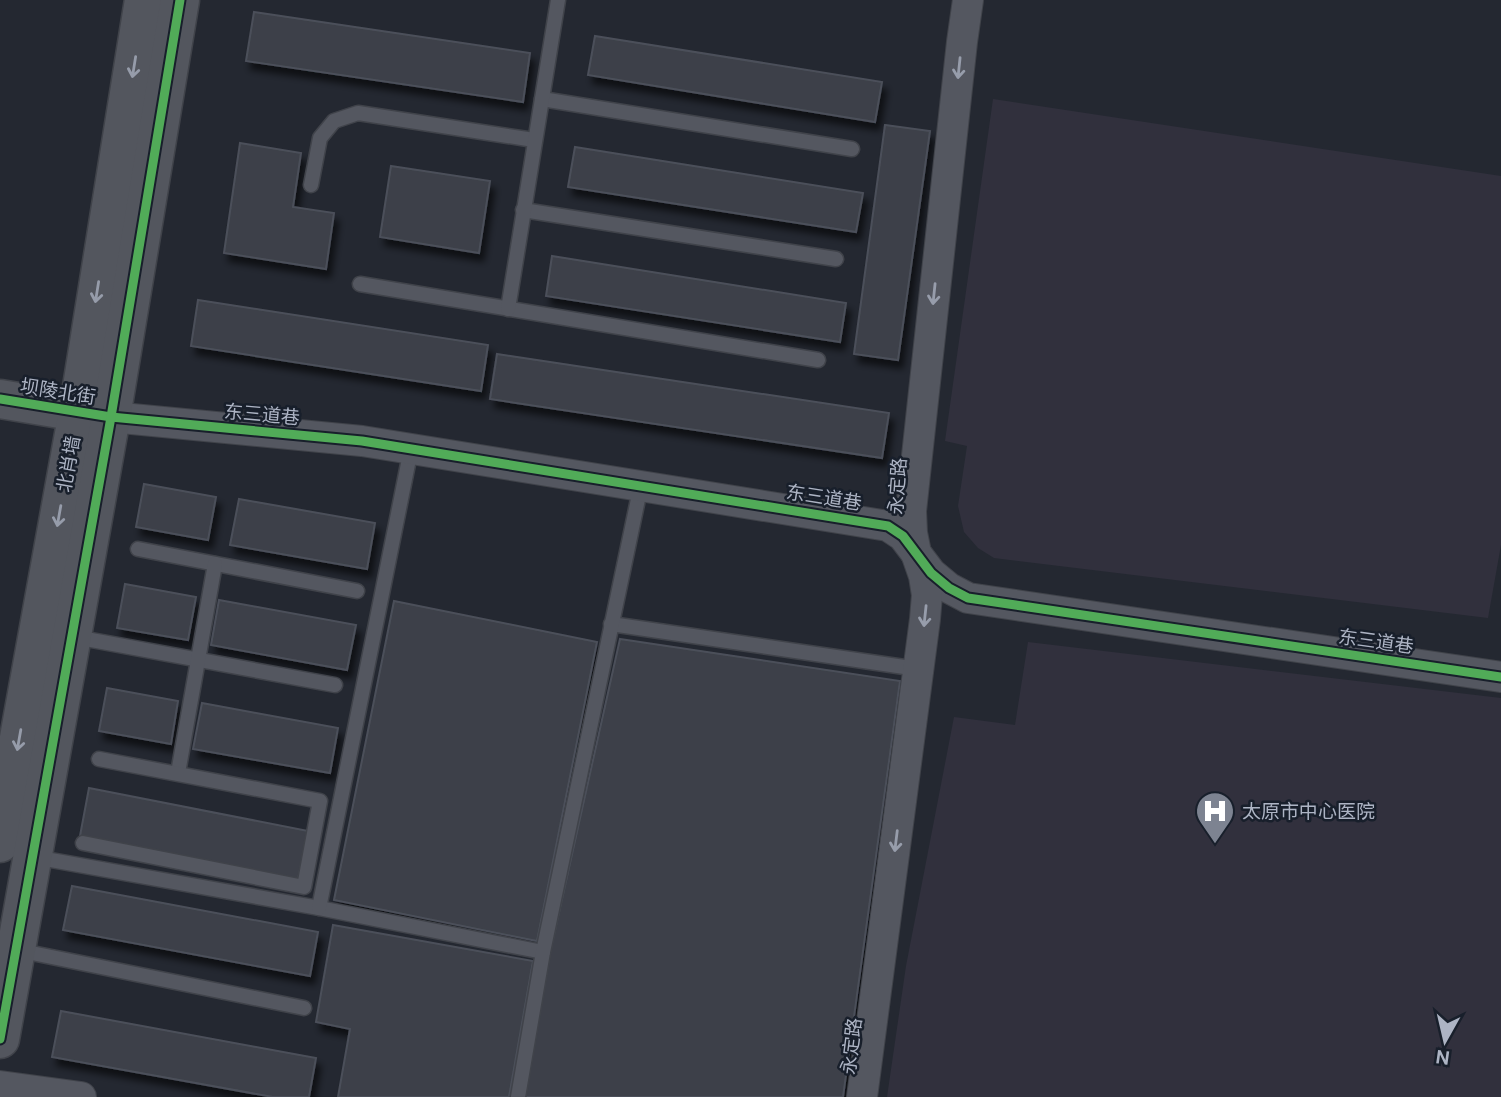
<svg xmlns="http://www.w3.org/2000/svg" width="1501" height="1097" font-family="'DM Sans','Noto Sans SC',sans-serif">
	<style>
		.medical { fill: #31303d }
		.building { fill: #3c4048; stroke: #4c505a; stroke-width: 2; filter: url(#shadow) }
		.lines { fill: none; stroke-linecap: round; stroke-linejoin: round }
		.lane-casing { stroke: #40434a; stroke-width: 17 }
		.street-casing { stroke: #40434a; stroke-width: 32 }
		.secondary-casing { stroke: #40434a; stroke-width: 41 }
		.lane { stroke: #545760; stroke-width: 14 }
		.street { stroke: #545760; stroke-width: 30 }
		.secondary { stroke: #53565e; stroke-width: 38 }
		.cycleway-casing { stroke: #181f2b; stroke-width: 13 }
		.cycleway { stroke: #51ab58; stroke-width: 9 }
		.oneway { stroke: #969caa }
		.oneway2 { stroke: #979dab }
		.labels { text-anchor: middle; stroke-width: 5; stroke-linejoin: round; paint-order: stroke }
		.street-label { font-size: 19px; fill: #adb4c4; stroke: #181f2b }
		.poi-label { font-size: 19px; fill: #adb4c4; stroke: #181f2b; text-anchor: start }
	</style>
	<defs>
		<filter id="shadow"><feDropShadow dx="4.5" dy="8" stdDeviation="3.5" flood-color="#0009"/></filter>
	</defs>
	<rect width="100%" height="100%" fill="#242831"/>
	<g class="medical">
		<polygon points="993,99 1501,176 1501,545 1488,618 994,558 978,548 964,532 958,506 967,446 945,441"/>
		<polygon points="1028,642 1501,698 1501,1097 887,1097 906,966 954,717 1015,725"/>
	</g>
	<g class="building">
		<polygon points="254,12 530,53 523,102 246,61"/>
		<polygon points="595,36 882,82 875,122 588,75"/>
		<polygon points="885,125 930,131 898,360 854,354"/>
		<polygon points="240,143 301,153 293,207 334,213 326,269 224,253"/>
		<polygon points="575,147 863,193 856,232 568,187"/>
		<polygon points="391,166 490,181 479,253 380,237"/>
		<polygon points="552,256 846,303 840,342 546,296"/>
		<polygon points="198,300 488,345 481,391 191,346"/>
		<polygon points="497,354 889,413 882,458 490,399"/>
		<polygon points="144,484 216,497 208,540 136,527"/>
		<polygon points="239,499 375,523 367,569 230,545"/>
		<polygon points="125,584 196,597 188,640 117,628"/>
		<polygon points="219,600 356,625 347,670 211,645"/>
		<polygon points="394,601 597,642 537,941 334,900"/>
		<polygon points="620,639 900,681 843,1097 525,1097 550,953"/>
		<polygon points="107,688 178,701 171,744 99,731"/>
		<polygon points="202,703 338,728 330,773 193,749"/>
		<polygon points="89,788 308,831 298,879 80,836"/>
		<polygon points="72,886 318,932 310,976 63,930"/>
		<polygon points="333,925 533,961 509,1097 338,1097 350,1029 316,1022"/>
		<polygon points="61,1011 316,1058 309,1097 273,1097 52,1057"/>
	</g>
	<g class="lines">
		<defs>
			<g id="lane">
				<polyline points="542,99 852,149"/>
				<polyline points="311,185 320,138 334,121 358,113 534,140"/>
				<polyline points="523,210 836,259"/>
				<polyline points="360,284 818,360"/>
				<polyline points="508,309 558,0"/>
				<polyline points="138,549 357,591"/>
				<polyline points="611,624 918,669"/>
				<polyline points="75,637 335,685"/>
				<polyline points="178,773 215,564"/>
				<polyline points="83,843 304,887 320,801 99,759"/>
				<polyline points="34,857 319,908 543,952"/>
				<polyline points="319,908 411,449"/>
				<polyline points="17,950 304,1008"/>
				<polyline points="518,1097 543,952 641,485"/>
			</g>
			<g id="street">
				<polyline points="111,417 362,441 888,526 903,536 931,573 949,588 968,598 1501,677"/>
				<polyline points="0,1086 81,1097"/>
				<polyline points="862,1097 925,619 927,595 924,576 916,553 912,533 911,511 962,42 968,0"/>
			</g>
			<g id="secondary">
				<polyline points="0,399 102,416"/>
				<polyline points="0,843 78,412 144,0"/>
				<polyline points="0,1039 111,417 180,0"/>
			</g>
		</defs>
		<use href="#lane" class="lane-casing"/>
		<use href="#street" class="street-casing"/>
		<use href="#secondary" class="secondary-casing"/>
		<use href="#lane" class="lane"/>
		<use href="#street" class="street"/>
		<use href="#secondary" class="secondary"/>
		<defs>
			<g id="cycleway">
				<polyline points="0,399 111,417 362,441 888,526 903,536 931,573 949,588 968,598 1501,677"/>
				<polyline points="0,1039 111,417 180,0"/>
			</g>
		</defs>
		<use href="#cycleway" class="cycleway-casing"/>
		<use href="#cycleway" class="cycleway"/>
	</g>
	<defs><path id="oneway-shaft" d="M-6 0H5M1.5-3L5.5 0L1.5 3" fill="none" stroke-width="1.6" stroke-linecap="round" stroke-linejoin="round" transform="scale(1.75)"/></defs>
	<g class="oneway">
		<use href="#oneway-shaft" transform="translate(134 67) rotate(99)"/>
		<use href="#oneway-shaft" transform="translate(97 292) rotate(99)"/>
		<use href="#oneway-shaft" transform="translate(59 516) rotate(100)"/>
		<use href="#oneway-shaft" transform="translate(19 740) rotate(100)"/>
	</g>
	<g class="oneway2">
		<use href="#oneway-shaft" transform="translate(959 68) rotate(96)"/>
		<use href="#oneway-shaft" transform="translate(934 294) rotate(96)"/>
		<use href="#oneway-shaft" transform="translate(925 616) rotate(96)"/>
		<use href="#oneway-shaft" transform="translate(896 841) rotate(97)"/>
	</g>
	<defs>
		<symbol id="hospital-pin" viewBox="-11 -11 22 30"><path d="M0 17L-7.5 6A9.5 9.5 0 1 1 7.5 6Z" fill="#7d8391" stroke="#181f2b"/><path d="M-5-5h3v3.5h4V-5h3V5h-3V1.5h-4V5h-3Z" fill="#fff"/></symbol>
	</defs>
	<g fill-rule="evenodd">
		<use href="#hospital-pin" x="1193" y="789" width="44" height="60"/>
	</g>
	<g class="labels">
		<g class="street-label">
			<text transform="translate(58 391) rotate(9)" y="7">坝陵北街</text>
			<text transform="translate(262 414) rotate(5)" y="7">东三道巷</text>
			<text transform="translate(68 464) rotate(-80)" y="7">北肖墙</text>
			<text transform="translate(897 486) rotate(-86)" y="7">永定路</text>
			<text transform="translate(824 497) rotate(9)" y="7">东三道巷</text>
			<text transform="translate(1376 641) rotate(8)" y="7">东三道巷</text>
			<text transform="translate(851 1046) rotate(-83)" y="7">永定路</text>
		</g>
		<g class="poi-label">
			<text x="1242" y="818">太原市中心医院</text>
		</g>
	</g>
	<g transform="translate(1445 1041) rotate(188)" stroke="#181f2b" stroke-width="5" paint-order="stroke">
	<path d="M0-5L12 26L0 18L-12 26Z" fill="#adb4c4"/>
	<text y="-10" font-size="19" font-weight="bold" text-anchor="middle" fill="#adb4c4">N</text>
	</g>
</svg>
